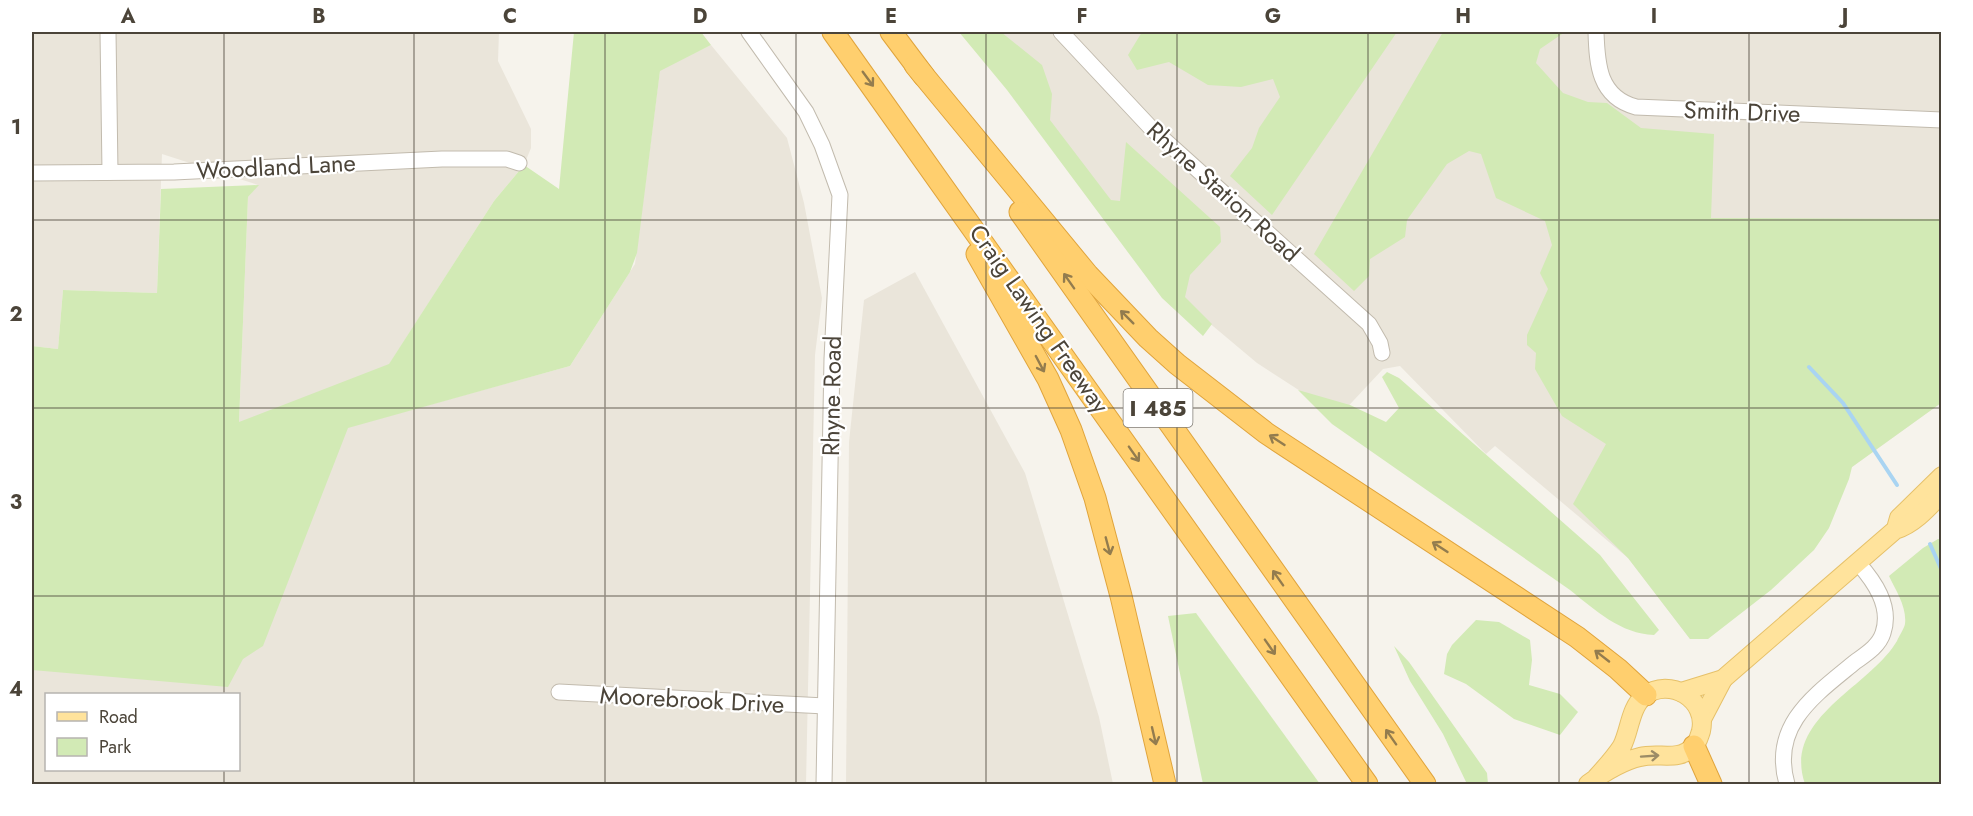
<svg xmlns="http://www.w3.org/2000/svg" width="1973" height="816" font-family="Jost,sans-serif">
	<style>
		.residential { fill: #eae5da; fill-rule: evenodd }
		.green { fill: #d2eab5 }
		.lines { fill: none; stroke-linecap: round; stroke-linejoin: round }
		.stream { stroke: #a9d4f2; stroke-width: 4 }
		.minor-casing { stroke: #c2bbae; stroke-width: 17 }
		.major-casing { stroke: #e6c16a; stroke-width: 20 }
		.highway-casing { stroke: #e0a43c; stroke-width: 23 }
		.minor { stroke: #fff; stroke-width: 15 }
		.major { stroke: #ffe39c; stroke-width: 18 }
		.highway { stroke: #ffcf6e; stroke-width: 21 }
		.oneway { stroke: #937c4e }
		.oneway2 { stroke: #9c8c66 }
		.grid { fill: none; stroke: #4b4439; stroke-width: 1.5; stroke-opacity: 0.55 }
		.labels { text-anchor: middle; stroke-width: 4.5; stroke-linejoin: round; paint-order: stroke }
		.shield { fill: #fff; stroke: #817c74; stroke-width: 1.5 }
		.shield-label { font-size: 22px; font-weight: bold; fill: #4b4439 }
		.street-label { font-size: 24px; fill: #4b4439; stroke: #fff }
		.neatline { fill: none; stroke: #4b4439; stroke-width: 2 }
		.grid-label { font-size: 20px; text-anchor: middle; font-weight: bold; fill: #4b4439 }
	</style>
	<rect width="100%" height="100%" fill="#f6f3ec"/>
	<g class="residential">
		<path d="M32 32H499L498 61 531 129V148L524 165 494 201 349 427 570 366 635 264 660 70 711 45 787 138 804 203 822 298 815 355 806 784H32V416L239 422 248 197 258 185 162 154 157 293 63 290 58 349 32 346ZM46 694H238V770H46Z"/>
		<polygon points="981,32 1941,32 1941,403 1852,467 1690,639 1628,558 1495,446 1486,454 1400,366 1383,369 1339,416 1257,363 1201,316 1162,273"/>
		<polygon points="915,272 1025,473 1099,717 1113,784 846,784 849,442 864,300"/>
	</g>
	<g class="green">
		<polygon points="574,32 701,32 711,45 660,71 637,253 630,272 570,366 348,428 263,646 243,659 228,687 32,670 32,346 58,349 63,290 157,293 161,189 259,185 248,197 239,422 389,364 494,201 524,165 559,189"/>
		<polygon points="959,32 1001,32 1042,65 1052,94 1050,120 1111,200 1120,201 1126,142 1220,227 1221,242 1190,275 1185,297 1212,324 1203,336 1162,298 1007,90"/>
		<polygon points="1142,32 1397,32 1272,215 1230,176 1252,148 1259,128 1280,97 1273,79 1241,87 1208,85 1169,62 1137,70 1128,55"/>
		<polygon points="1443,32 1565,32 1540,49 1536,63 1563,93 1588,102 1607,103 1641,128 1714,134 1711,218 1941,219 1941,403 1852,467 1849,479 1829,528 1814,550 1771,590 1708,639 1690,639 1628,558 1573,504 1606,444 1562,416 1535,369 1536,353 1527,345 1527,335 1548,289 1540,273 1552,245 1545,221 1496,198 1481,154 1469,151 1447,164 1407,220 1405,237 1370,259 1369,276 1354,291 1314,254"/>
		<path d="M1387 372 1399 378 1600 555 1659 630 1654 635C1621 634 1595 610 1570 590L1332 424 1298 390 1350 405 1386 422 1399 408 1382 377Z"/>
		<path d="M1938 539H1942L1941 784H1805C1782 718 1869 688 1897 641 1899 636 1904 629 1905 624 1907 607 1896 591 1889 576L1923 548Z"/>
		<polygon points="1196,613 1320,784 1203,784 1168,616"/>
		<polygon points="1476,620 1499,622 1530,640 1532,660 1529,685 1560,694 1578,712 1560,735 1514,719 1466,684 1444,674 1447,654 1452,645"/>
		<polygon points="1394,646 1409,662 1487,773 1488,784 1467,784 1443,734 1410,681"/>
	</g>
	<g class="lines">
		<g class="stream">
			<polyline points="1809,367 1843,403 1897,485"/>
			<polyline points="1930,544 1942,571"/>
		</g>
		<defs>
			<g id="minor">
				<polyline points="108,32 110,172"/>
				<polyline points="749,32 806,112 822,145 840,195 832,359 824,784"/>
				<polyline points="1061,32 1150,127 1369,324 1380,343 1382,353"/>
				<path d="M1596 32C1597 65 1599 97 1636 107L1942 120"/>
				<polyline points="32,173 174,172 442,159 507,159 519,163"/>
				<polyline points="559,692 825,706"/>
				<path d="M1787 784C1770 725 1815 695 1855 662 1866 654 1879 646 1883 633 1892 606 1874 581 1858 563"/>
			</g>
			<g id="major">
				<polyline points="1897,525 1899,518 1942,476"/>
				<path d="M1681 692 1723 679 1895 530C1914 524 1928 508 1942 493"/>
				<polyline points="1702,719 1723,679"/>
				<path d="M1588 784C1603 773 1622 761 1640 757 1659 752 1678 762 1693 747 1698 743 1699 737 1701 731 1708 700 1670 676 1644 696 1630 708 1630 730 1622 746 1615 757 1605 768 1596 778"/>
			</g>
			<g id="highway">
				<polyline points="833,32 1367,784"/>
				<polyline points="891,32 924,76"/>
				<polyline points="915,65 1088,275 1148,338 1177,364 1266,433 1577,637 1618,669 1646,695"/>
				<polyline points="1020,212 1425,784"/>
				<polyline points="977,254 1048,379 1071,430 1095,498 1121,596 1165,784"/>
				<polyline points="1694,746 1711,784"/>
			</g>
		</defs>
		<use href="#minor" class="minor-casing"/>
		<use href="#major" class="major-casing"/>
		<use href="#highway" class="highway-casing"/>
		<use href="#minor" class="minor"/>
		<use href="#major" class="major"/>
		<use href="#highway" class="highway"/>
	</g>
	<defs><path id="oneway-shaft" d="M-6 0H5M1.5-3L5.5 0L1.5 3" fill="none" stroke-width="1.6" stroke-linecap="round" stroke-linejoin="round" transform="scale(1.5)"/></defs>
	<g class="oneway">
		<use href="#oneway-shaft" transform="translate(868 79) rotate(54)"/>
		<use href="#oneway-shaft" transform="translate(1069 281) rotate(-125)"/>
		<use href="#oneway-shaft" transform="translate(1127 317) rotate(-135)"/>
		<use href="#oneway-shaft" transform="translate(1040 364) rotate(62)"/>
		<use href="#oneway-shaft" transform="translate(1277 440) rotate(-147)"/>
		<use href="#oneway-shaft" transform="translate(1134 454) rotate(55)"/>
		<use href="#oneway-shaft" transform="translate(1108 546) rotate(75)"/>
		<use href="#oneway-shaft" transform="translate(1440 547) rotate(-147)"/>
		<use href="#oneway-shaft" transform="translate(1278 578) rotate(-125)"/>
		<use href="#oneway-shaft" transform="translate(1270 647) rotate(55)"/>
		<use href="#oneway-shaft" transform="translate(1602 656) rotate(-142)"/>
		<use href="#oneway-shaft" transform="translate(1154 736) rotate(77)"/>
		<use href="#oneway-shaft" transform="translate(1391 737) rotate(-125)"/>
	</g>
	<use class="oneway2" href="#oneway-shaft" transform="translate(1650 756) rotate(-4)"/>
	<path class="grid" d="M224 32V694M414 32V784M605 32V784M796 32V784M986 32V784M1177 32V784M1368 32V784M1559 32V784M1749 32V784M32 220H1942M32 408H1942M32 596H1942M224 770V784"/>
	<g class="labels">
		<rect class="shield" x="1123.5" y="389" width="69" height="38" rx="4.5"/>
		<g class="shield-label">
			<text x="1158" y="416">I 485</text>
		</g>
		<g class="street-label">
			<text transform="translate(1742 112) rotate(2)" y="8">Smith Drive</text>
			<text transform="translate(276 167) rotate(-3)" y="8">Woodland Lane</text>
			<text transform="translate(1223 192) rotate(42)" y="8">Rhyne Station Road</text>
			<text transform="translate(1039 319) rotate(55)" y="8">Craig Lawing Freeway</text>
			<text transform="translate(832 396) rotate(-89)" y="8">Rhyne Road</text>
			<text transform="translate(692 700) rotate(3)" y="8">Moorebrook Drive</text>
		</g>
	</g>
	<rect width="1973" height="816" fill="none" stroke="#ffffff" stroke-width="66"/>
	<rect x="45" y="693" width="195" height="78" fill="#ffffff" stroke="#b7b4b0" stroke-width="1.5"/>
	<rect x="57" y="712" width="30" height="9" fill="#ffe39c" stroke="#b7b4b0" stroke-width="1.5"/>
	<text x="99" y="723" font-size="18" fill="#4b4439">Road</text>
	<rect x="57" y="738" width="30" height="18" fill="#d2eab5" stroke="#b7b4b0" stroke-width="1.5"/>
	<text x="99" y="753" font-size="18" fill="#4b4439">Park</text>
	<rect x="33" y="33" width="1907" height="750" class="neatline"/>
	<g class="grid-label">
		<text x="128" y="23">A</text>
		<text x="319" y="23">B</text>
		<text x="510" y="23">C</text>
		<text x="700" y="23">D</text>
		<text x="891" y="23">E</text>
		<text x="1082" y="23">F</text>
		<text x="1273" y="23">G</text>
		<text x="1463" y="23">H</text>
		<text x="1654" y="23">I</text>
		<text x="1845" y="23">J</text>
		<text x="16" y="134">1</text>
		<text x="16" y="321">2</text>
		<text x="16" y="509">3</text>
		<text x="16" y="696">4</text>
	</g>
</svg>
